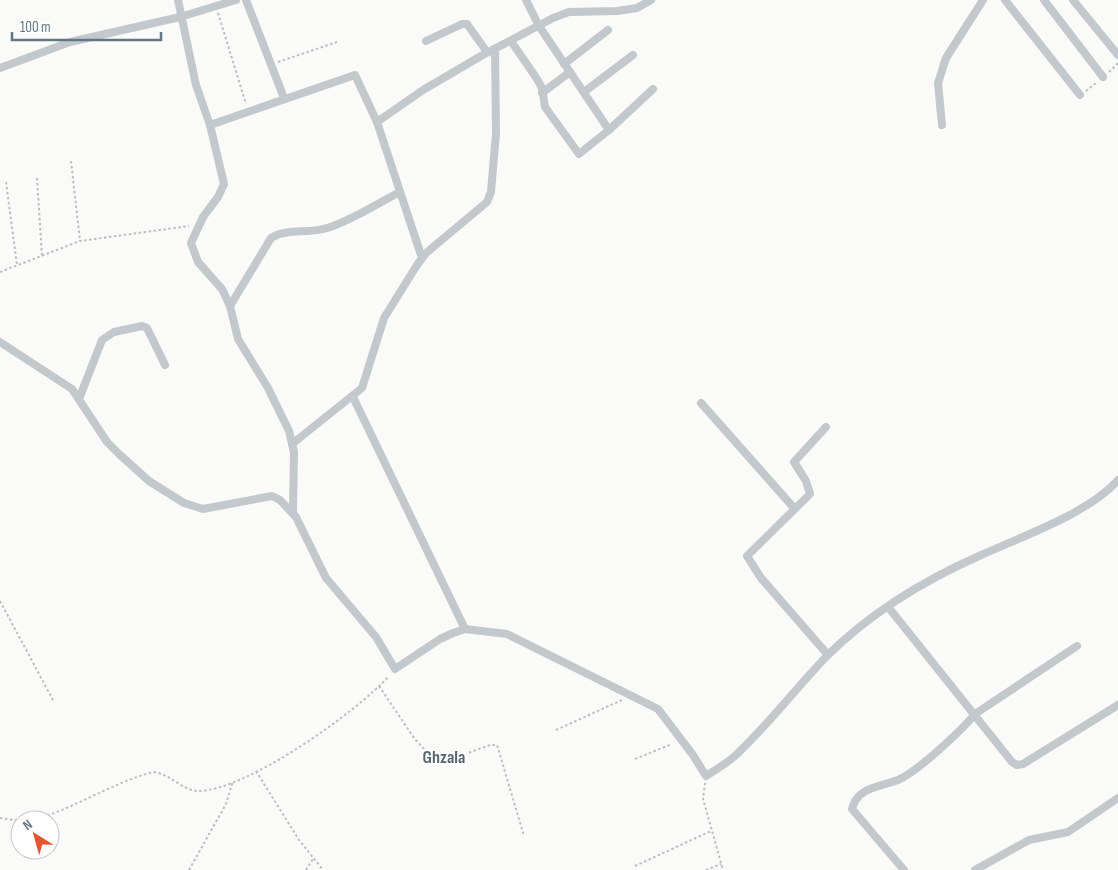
<svg xmlns="http://www.w3.org/2000/svg" width="1118" height="870" font-family="'Sofia Sans Condensed',sans-serif">
	<style>
		.lines { fill: none; stroke-linecap: round; stroke-linejoin: round }
		.path { stroke: #bbbfc2; stroke-width: 2; stroke-dasharray: 2.5 2.5; stroke-linecap: butt }
		.minor { stroke: #c3c8cc; stroke-width: 8 }
		.labels { text-anchor: middle; stroke-width: 5; stroke-linejoin: round; paint-order: stroke }
		.quarter-label { font-size: 18px; font-weight: bold; fill: #57646e; stroke: #fff }
	</style>
	<rect width="100%" height="100%" fill="#fafaf8"/>
	<g class="lines">
		<g class="path">
			<polyline points="218,13 246,104"/>
			<polyline points="278,62 337,42"/>
			<polyline points="1109,72 1118,63"/>
			<polyline points="1086,91 1096,83"/>
			<polyline points="71,161 80,241"/>
			<polyline points="37,178 42,256"/>
			<polyline points="6,182 17,265"/>
			<polyline points="0,272 80,241 189,226"/>
			<polyline points="0,601 54,702"/>
			<polyline points="379,686 414,738 436,762 441,763 490,745 497,745 524,836"/>
			<polyline points="556,730 622,700"/>
			<polyline points="635,759 672,744"/>
			<polyline points="256,771 299,840 323,870"/>
			<polyline points="705,783 703,799 723,870"/>
			<polyline points="0,818 20,821"/>
			<path d="M33 820C74 809 111 783 153 772 171 774 181 790 198 791 246 791 357 712 389 676"/>
			<polyline points="635,866 711,831"/>
			<polyline points="189,870 226,804 233,781"/>
			<polyline points="306,870 313,859"/>
			<polyline points="706,870 721,864"/>
		</g>
		<g class="minor">
			<polyline points="178,0 196,85 210,125 224,184 218,197 203,217 191,243 198,262 222,289 230,306 238,339 268,388 289,431 294,452 293,513"/>
			<polyline points="246,0 284,98"/>
			<polyline points="526,0 539,26 609,130"/>
			<polyline points="1005,0 1080,95"/>
			<polyline points="1044,0 1103,77"/>
			<polyline points="1073,0 1118,55"/>
			<polyline points="426,41 462,24 467,24 487,52"/>
			<polyline points="511,41 537,79 542,88 545,107 579,154 609,130 653,89"/>
			<polyline points="564,64 608,30"/>
			<polyline points="0,68 70,42 180,17 236,0"/>
			<polyline points="584,92 633,55"/>
			<polyline points="542,93 570,72"/>
			<polyline points="377,122 422,258"/>
			<polyline points="210,125 355,75 377,122 423,90 481,56 553,18 569,12 617,11 637,8 651,0"/>
			<polyline points="942,125 938,83 946,58 983,0"/>
			<path d="M230 306 271 238C286 228 309 234 327 228 351 221 378 203 400 192"/>
			<path d="M0 342 72 389 107 442 119 454 149 481 184 503 203 509 272 496 280 500 296 517 326 578 376 637 395 669 440 639 453 633 465 629 507 634 658 709 693 755 706 776C716 769 728 763 737 754 769 724 796 688 827 656 869 614 925 580 979 556 1020 537 1088 514 1118 480"/>
			<polyline points="353,397 465,629"/>
			<polyline points="79,399 102,340 114,332 142,326 147,328 165,365"/>
			<polyline points="701,403 794,508"/>
			<polyline points="826,427 794,462 806,481 810,494 747,556 761,578 828,655"/>
			<polyline points="292,444 362,388 384,318 417,265 426,253 487,202 491,192 496,133 495,49"/>
			<polyline points="889,608 1012,762 1017,765 1023,764 1118,705"/>
			<path d="M904 870 852 809C857 787 880 787 898 780 917 772 962 730 975 714L1077 646"/>
			<polyline points="975,870 1029,840 1068,832 1118,798"/>
		</g>
	</g>
	<g class="labels">
		<g class="quarter-label">
			<text x="444" y="763">Ghzala</text>
		</g>
	</g>
	<g transform="translate(35 835) rotate(323)"><circle r="24" fill="#ffffff" stroke="#c1c8cd"/>
	<path d="M0-4L9 19L0 12L-9 19Z" fill="#e4572e"/>
	<text y="-8" font-size="14" font-weight="bold" text-anchor="middle" fill="#657683">N</text>
	</g>
	<path d="M12 32v8h149v-8" fill="none" stroke="#657683" stroke-width="2.5"/>
	<text x="20" y="32" font-size="15" fill="#657683" stroke="#ffffff" stroke-width="4" paint-order="stroke">100 m</text>
</svg>
